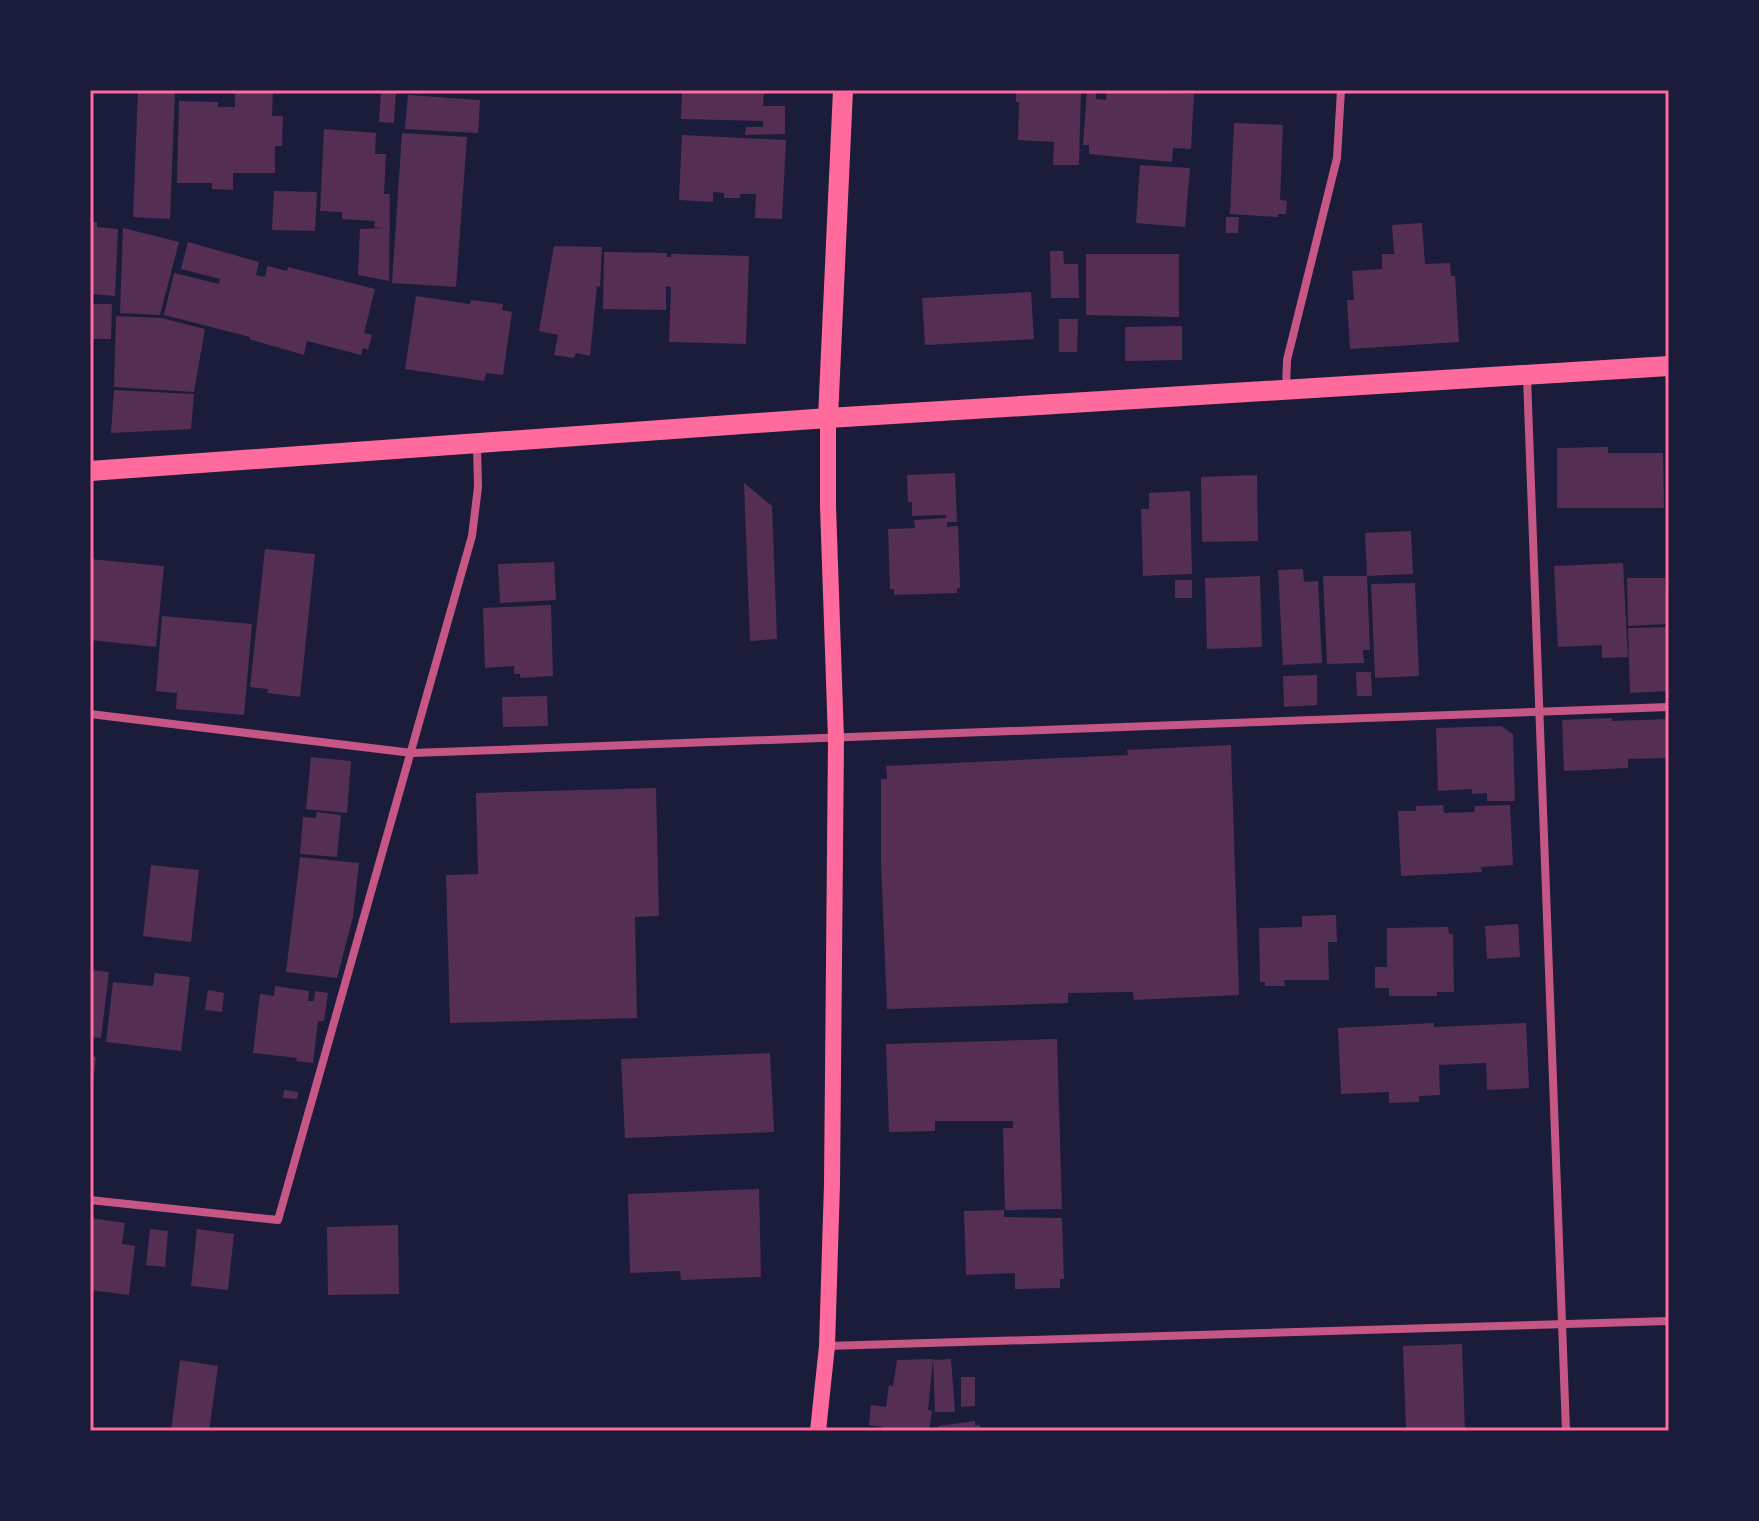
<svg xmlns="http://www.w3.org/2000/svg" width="1759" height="1521" font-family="Signika,sans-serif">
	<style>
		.building { fill: #542f53 }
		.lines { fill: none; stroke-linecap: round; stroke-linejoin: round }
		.minor { stroke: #c65784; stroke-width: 8 }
		.secondary { stroke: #ff6b9d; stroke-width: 16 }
		.primary { stroke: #ff6b9d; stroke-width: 20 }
		.neatline { fill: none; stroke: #ff6b9d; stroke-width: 3 }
	</style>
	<rect width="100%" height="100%" fill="#1b1b3a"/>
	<g class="building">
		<polygon points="138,90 175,90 170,219 133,217"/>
		<polygon points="235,90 273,90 272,116 283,116 282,146 275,146 275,173 233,173 233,190 212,189 212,183 177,183 179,101 218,102 218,107 235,107"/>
		<polygon points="381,90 396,90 394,123 379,122"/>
		<polygon points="682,90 764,90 763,106 785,106 785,134 745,135 746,127 763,127 763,121 681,119"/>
		<polygon points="1016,90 1081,90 1079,165 1053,165 1054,142 1018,140 1019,102 1016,102"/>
		<polygon points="1107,90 1194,94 1191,149 1173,148 1172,162 1089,154 1089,145 1083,145 1087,91 1096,91 1096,99 1106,100"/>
		<polygon points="408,95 480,100 478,133 405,129"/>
		<polygon points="1234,123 1283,125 1280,200 1287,201 1286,214 1278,214 1278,217 1230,214"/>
		<polygon points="324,129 376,133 375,154 386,154 384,194 390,194 389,281 358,275 360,229 384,228 374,227 375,221 342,219 342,212 320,211"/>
		<polygon points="402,133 467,137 456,287 392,283"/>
		<polygon points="682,135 786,140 782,219 755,218 756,194 740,194 740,198 724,198 724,193 713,192 713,202 679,200"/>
		<polygon points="1140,165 1190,168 1185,227 1136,223"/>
		<polygon points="274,191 317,192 315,231 272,230"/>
		<polygon points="1226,217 1239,217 1238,233 1226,233"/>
		<polygon points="90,222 97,222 97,227 118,229 115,296 90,294"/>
		<polygon points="1422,223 1425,264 1450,263 1451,276 1455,276 1459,342 1350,349 1347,300 1354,300 1352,271 1382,269 1382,254 1394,254 1392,225"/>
		<polygon points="123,228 179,242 160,315 120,313"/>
		<polygon points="188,242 259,262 256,275 265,277 267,266 287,271 288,267 375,289 364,333 372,335 368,350 363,348 361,355 307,341 304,355 249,339 250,337 164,315 174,273 219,284 220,279 181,269"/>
		<polygon points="554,246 602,247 600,287 597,286 590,356 576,353 574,358 554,355 558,335 539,331"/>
		<polygon points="1050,251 1063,251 1064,264 1078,264 1079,298 1051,298"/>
		<polygon points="604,252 667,253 667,257 671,257 671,254 749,256 746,344 669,342 671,287 666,286 666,310 603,309"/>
		<polygon points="1086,254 1179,254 1179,317 1086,315"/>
		<polygon points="1031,292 1034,339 925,345 922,298"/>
		<polygon points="416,296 470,304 471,300 503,304 502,310 512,312 503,375 486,373 484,381 405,369"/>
		<polygon points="90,304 112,304 111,339 90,339"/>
		<polygon points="116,316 162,318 205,329 194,392 114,387"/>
		<polygon points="1059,319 1078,319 1077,352 1059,352"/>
		<polygon points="1182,326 1182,360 1125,361 1125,327"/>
		<polygon points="114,390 194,394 191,429 111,433"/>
		<polygon points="1608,447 1608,453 1663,453 1664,508 1557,508 1557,448"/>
		<polygon points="955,473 957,522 947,522 947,527 958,526 960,588 957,588 957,593 894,595 894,589 890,589 888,529 915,528 914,520 946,518 946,515 912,516 912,502 908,502 907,475"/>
		<polygon points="1257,475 1258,541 1202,542 1201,477"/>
		<polygon points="744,483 772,506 777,639 750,641"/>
		<polygon points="1190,491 1192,574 1143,576 1141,509 1149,509 1149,493"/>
		<polygon points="1411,531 1413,574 1367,576 1365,533"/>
		<polygon points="265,549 315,554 300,697 267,693 268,689 250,687"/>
		<polygon points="90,559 164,566 156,647 90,640"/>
		<polygon points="554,562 556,600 500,603 498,564"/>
		<polygon points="1623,563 1628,657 1602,658 1602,645 1558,647 1554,566"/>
		<polygon points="1303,569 1304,582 1318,581 1322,663 1283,665 1278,570"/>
		<polygon points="1260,576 1262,647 1207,649 1205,578"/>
		<polygon points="1323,576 1367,576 1370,650 1363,650 1364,663 1327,664"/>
		<polygon points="1627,578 1665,578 1667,624 1628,626"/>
		<rect x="1175" y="580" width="17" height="18"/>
		<polygon points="1415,583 1419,676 1375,678 1371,584"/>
		<polygon points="551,605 553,676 520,678 520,674 514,674 514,666 485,668 483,608"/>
		<polygon points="162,616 252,624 244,715 176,709 177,693 156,691"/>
		<polygon points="1668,627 1669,691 1630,693 1628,628"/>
		<polygon points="1356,672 1371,672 1372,696 1357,696"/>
		<polygon points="1317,675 1317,705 1284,707 1283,676"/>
		<polygon points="547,696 548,726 503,727 502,697"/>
		<polygon points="1612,718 1612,721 1669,719 1669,758 1628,759 1628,768 1564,771 1562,720"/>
		<polygon points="1501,726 1513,734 1515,801 1487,801 1487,793 1472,794 1472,789 1438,791 1436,728"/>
		<polygon points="1231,745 1239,995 1134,1000 1133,992 1068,993 1068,1003 887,1009 881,863 881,779 887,779 886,766 1128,755 1127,750"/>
		<polygon points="311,757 351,761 347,813 306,809"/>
		<polygon points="656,788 659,916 635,917 637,1018 450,1023 446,875 478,874 476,793"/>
		<polygon points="1443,805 1444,813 1475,812 1474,806 1510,805 1513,865 1481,867 1482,872 1401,876 1398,811 1416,811 1416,806"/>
		<polygon points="317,812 341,815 337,857 300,854 303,817 316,818"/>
		<polygon points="300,857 359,863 353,917 337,978 286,972"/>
		<polygon points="151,865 199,870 191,942 143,936"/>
		<polygon points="1336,915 1337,942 1328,942 1329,980 1284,980 1285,986 1265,986 1265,982 1260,982 1259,928 1302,927 1302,916"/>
		<polygon points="1518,924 1520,957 1487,959 1485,926"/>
		<polygon points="1448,927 1449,934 1453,934 1454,992 1437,992 1437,996 1389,996 1389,988 1375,988 1375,967 1387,967 1387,928"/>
		<polygon points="90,970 109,972 101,1038 90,1037"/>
		<polygon points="155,973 190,977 181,1051 106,1042 113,982 153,986"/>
		<polygon points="275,986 309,991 308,1001 314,1001 315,991 328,993 324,1021 318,1021 313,1063 296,1061 297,1058 253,1053 260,994 274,996"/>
		<polygon points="208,990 224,993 222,1012 205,1010"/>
		<polygon points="1434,1023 1434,1027 1526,1023 1529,1088 1487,1090 1486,1063 1439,1065 1440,1095 1419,1096 1419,1102 1389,1103 1389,1092 1341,1094 1338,1028"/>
		<polygon points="1057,1039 1062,1209 1005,1210 1003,1128 1013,1128 1013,1121 935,1121 935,1131 889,1132 886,1044"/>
		<polygon points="770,1053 774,1132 625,1138 621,1059"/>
		<polygon points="90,1056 96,1057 92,1094 90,1094"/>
		<polygon points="284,1090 298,1092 297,1099 283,1098"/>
		<polygon points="759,1189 761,1277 681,1280 680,1271 630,1273 628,1194"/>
		<polygon points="1004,1210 1004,1217 1062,1218 1064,1279 1060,1279 1060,1288 1015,1289 1015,1273 966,1275 964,1211"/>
		<polygon points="90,1218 125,1223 122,1244 135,1246 129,1295 90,1290"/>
		<polygon points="398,1225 399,1294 328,1295 327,1227"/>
		<polygon points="150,1229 168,1231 165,1267 146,1265"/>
		<polygon points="197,1229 234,1234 228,1290 191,1286"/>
		<polygon points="1462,1344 1465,1431 1406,1431 1403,1346"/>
		<polygon points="933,1359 928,1410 932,1411 929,1431 882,1431 883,1427 869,1425 871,1405 886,1407 889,1385 893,1386 897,1360"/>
		<polygon points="951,1359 955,1412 935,1412 933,1360"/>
		<polygon points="180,1360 218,1366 209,1431 171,1431"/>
		<polygon points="961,1377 975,1377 975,1406 961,1407"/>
		<polygon points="975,1421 975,1425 980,1425 981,1431 939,1431 938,1426"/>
	</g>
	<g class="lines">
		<g class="minor">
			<polyline points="1527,377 1566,1431"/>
			<polyline points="1286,389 1287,360 1337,158 1341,90"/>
			<polyline points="90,714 412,753 1669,707"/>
			<polyline points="90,1200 278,1220 472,536 478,487 477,446"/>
			<polyline points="827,1346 1669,1321"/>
		</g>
		<polyline class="secondary" points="818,1431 827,1346 832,1184 836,739 828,506 828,418"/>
		<g class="primary">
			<polyline points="828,418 843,90"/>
			<polyline points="90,471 828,418 1669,366"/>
		</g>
	</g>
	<rect width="1759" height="1521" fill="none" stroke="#1b1b3a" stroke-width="184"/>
	<rect x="92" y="92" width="1575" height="1337" class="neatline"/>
</svg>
